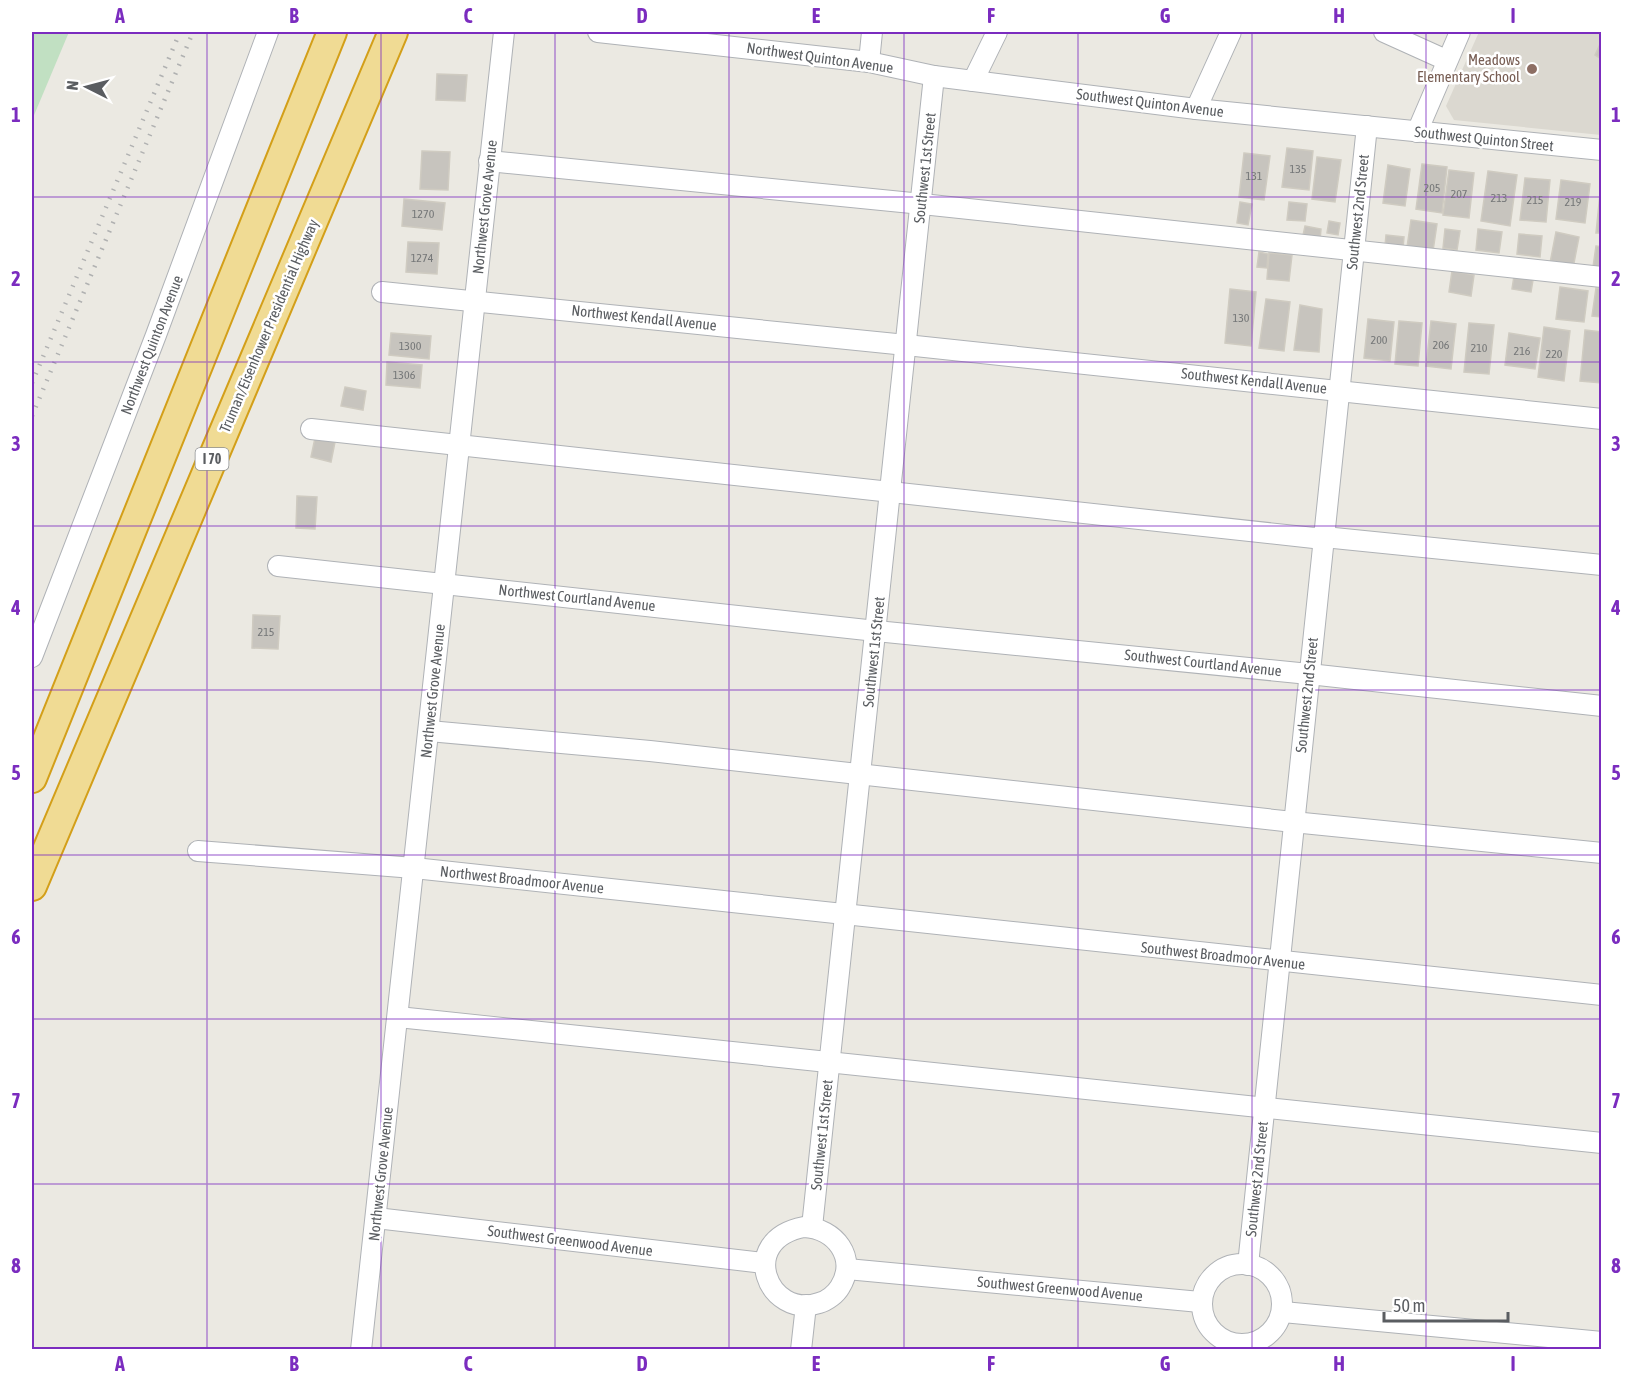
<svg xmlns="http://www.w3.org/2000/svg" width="1633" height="1381" font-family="'Asap Condensed',sans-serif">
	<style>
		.education { fill: #dbd8d0 }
		.green { fill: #c1e0c2 }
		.building { fill: #c7c4be; stroke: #cfcbc1; stroke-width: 1.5 }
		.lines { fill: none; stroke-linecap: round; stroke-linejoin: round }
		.minor-casing { stroke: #afb2b6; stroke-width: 22 }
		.highway-casing { stroke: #d39f19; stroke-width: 32 }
		.minor { stroke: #fff; stroke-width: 20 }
		.highway { stroke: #f0db94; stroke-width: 28 }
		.rail { stroke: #b0b1b1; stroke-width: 4.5; stroke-dasharray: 1.5 8; stroke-linecap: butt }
		.grid { fill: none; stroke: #7b2cbf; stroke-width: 1.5; stroke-opacity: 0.55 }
		.education-dot { fill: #8d6e63; stroke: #fff; stroke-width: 2 }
		.labels { text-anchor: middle; stroke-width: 5; stroke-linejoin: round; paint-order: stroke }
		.number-label { font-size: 12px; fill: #757778 }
		.shield { fill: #fff; stroke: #8c8e90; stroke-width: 1.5 }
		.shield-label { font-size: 14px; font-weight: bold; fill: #5a5d61 }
		.street-label { font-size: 15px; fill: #5a5d61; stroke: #fff }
		.education-label { font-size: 15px; fill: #785e54; stroke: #fff; text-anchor: end }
		.neatline { fill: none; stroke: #7b2cbf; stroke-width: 2 }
		.grid-label { font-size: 20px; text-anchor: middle; font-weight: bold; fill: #7b2cbf }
	</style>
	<rect width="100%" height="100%" fill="#ebe9e2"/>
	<polygon class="education" points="1479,32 1601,32 1601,135 1454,120 1446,106"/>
	<polygon class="green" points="32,32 69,32 32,120"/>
	<g class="building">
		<polygon points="1602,40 1602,64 1601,59 1595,55"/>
		<polygon points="437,74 467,75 465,101 436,100"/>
		<polygon points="1287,148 1313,151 1309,190 1282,187"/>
		<polygon points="422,151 450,152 448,190 420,189"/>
		<polygon points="1244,153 1270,156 1264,200 1239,197"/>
		<polygon points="1317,157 1341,160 1335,202 1312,199"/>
		<polygon points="1422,164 1447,167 1442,213 1416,209"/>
		<polygon points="1388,165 1410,169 1405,206 1383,203"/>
		<polygon points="1449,170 1474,173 1469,218 1443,215"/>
		<polygon points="1488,171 1517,175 1510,226 1481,221"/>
		<polygon points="1525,178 1550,180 1546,222 1520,220"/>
		<polygon points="1561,180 1590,184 1585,223 1556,219"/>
		<polygon points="1601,184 1602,185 1602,233 1596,233"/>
		<polygon points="404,199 445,203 442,230 402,226"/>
		<polygon points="1240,202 1252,204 1248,225 1237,223"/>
		<polygon points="1289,202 1307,204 1305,221 1287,220"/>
		<polygon points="1411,220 1437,224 1433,251 1407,247"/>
		<polygon points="1329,221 1340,223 1338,235 1327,233"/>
		<polygon points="1305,226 1321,229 1320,240 1302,240"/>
		<polygon points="1445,229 1460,231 1457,250 1443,248"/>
		<polygon points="1478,229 1502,232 1499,253 1476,250"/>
		<polygon points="1556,232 1579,237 1573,268 1550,263"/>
		<polygon points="1519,234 1542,236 1540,257 1517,254"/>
		<polygon points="1386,235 1404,237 1403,248 1385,246"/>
		<polygon points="408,242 439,243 437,274 406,272"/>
		<polygon points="1596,246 1602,247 1602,268 1593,267"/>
		<polygon points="1259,252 1268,254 1267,268 1257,267"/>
		<polygon points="1269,253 1292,255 1289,281 1267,279"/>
		<polygon points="1515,270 1534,274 1531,292 1512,289"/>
		<polygon points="1452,271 1474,275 1471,296 1449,292"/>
		<polygon points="1560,287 1588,291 1584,322 1556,319"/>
		<polygon points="1596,288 1602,289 1602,317 1592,316"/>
		<polygon points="1230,289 1256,292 1251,346 1225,343"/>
		<polygon points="1266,299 1290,302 1284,351 1259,348"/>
		<polygon points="1300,305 1322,309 1319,352 1294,350"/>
		<polygon points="1368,319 1394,322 1390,361 1364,358"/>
		<polygon points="1399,321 1422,323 1418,366 1395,364"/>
		<polygon points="1431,321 1456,324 1451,369 1426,366"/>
		<polygon points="1469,323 1494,325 1489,374 1464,372"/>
		<polygon points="1544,327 1570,331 1564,381 1538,377"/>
		<polygon points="1585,330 1602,332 1602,383 1580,381"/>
		<polygon points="391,333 431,336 429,359 389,355"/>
		<polygon points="1509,333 1540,338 1535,369 1505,365"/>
		<polygon points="387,362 422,365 420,388 386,385"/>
		<polygon points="345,387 366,391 363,410 341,406"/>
		<polygon points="315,438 335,442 331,462 311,457"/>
		<polygon points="297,496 317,497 315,529 296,528"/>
		<polygon points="253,615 280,616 278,649 252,648"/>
	</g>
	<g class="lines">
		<defs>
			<g id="minor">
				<polyline points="598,32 869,62 934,76 1196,109 1602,150"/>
				<polyline points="1384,32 1446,60"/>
				<polyline points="869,62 872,32"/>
				<polyline points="973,81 997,32"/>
				<polyline points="1196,109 1231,32"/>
				<polyline points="1417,132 1460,32"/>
				<polyline points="489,161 922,204 1602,277"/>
				<polyline points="382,292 906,345 1602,419"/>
				<polyline points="311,429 1314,538 1324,537 1602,565"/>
				<polyline points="278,566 876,631 1309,674 1602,706"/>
				<polyline points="32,657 156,335 268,32"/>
				<polyline points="429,731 650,751 1293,822 1602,853"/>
				<polyline points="198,851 414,868 1602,995"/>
				<path d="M398 1017C799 1061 1201 1099 1602 1143"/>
				<polyline points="376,1218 764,1263"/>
				<path d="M804 1227C835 1228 858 1258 840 1287 836 1294 827 1301 819 1303 768 1320 736 1240 804 1227Z"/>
				<polyline points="812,1227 934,76"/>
				<circle cx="1242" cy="1304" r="40"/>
				<polyline points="1248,1265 1367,126"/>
				<polyline points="847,1269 1200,1302"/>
				<polyline points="1283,1312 1602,1342"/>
				<polyline points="361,1350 504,32"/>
				<polyline points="801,1350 806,1305"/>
			</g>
			<g id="highway">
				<polyline points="32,778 332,32"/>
				<polyline points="32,886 393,32"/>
			</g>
		</defs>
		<use href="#minor" class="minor-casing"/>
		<use href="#highway" class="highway-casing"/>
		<use href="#minor" class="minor"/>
		<use href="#highway" class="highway"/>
		<g class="rail">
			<polyline points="32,383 180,32"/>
			<polyline points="32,416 193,32"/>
		</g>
	</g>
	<path class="grid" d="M207 32V1350M381 32V1350M555 32V1350M729 32V1350M904 32V1350M1078 32V1350M1252 32V1350M1426 32V1350M32 197H1602M32 362H1602M32 526H1602M32 690H1602M32 855H1602M32 1019H1602M32 1184H1602"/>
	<circle class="education-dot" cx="1532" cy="69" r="6"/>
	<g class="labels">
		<g class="number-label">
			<text x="1298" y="173">135</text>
			<text x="1254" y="180">131</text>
			<text x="1432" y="192">205</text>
			<text x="1459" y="198">207</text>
			<text x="1499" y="202">213</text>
			<text x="1535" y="204">215</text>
			<text x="1573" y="206">219</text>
			<text x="423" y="218">1270</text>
			<text x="422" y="262">1274</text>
			<text x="1241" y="322">130</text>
			<text x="1379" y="344">200</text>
			<text x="1441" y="349">206</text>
			<text x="410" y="350">1300</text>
			<text x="1479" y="352">210</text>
			<text x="1522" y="355">216</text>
			<text x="1554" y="358">220</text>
			<text x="404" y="379">1306</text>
			<text x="266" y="636">215</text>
		</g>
		<rect class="shield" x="195.5" y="448" width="33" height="22" rx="4.5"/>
		<g class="shield-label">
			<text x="212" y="464">I 70</text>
		</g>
		<g class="street-label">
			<text transform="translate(820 58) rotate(8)" y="5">Northwest Quinton Avenue</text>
			<text transform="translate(1150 103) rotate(7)" y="5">Southwest Quinton Avenue</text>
			<text transform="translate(1484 139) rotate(6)" y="5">Southwest Quinton Street</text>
			<text transform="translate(925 168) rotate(-84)" y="5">Southwest 1st Street</text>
			<text transform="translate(485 207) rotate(-84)" y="5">Northwest Grove Avenue</text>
			<text transform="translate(1358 212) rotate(-84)" y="5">Southwest 2nd Street</text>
			<text transform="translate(644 318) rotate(6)" y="5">Northwest Kendall Avenue</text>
			<text transform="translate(269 326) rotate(-67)" y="5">Truman/Eisenhower Presidential Highway</text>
			<text transform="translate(152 345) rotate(-69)" y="5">Northwest Quinton Avenue</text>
			<text transform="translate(1254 381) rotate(6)" y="5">Southwest Kendall Avenue</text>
			<text transform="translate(577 598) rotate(6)" y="5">Northwest Courtland Avenue</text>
			<text transform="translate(874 652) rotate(-84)" y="5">Southwest 1st Street</text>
			<text transform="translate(1203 663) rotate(6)" y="5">Southwest Courtland Avenue</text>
			<text transform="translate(433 691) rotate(-84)" y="5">Northwest Grove Avenue</text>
			<text transform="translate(1307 695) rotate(-84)" y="5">Southwest 2nd Street</text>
			<text transform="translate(522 880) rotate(6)" y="5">Northwest Broadmoor Avenue</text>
			<text transform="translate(1223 956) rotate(6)" y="5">Southwest Broadmoor Avenue</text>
			<text transform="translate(822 1135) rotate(-84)" y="5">Southwest 1st Street</text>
			<text transform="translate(381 1174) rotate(-84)" y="5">Northwest Grove Avenue</text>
			<text transform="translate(1257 1179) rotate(-84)" y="5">Southwest 2nd Street</text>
			<text transform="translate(570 1241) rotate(7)" y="5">Southwest Greenwood Avenue</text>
			<text transform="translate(1060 1289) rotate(5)" y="5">Southwest Greenwood Avenue</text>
		</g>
		<g class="education-label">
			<text x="1520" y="65">Meadows<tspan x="1520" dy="17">Elementary School</tspan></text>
		</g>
	</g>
	<rect width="1633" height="1381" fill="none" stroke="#ffffff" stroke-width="66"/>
	<g transform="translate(87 87) rotate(276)" stroke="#ffffff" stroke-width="4.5" paint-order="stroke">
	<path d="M0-4.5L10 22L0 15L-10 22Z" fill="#5a5d61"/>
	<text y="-9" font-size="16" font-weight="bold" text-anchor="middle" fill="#5a5d61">N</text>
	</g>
	<path d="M1384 1312v9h124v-9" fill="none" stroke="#5a5d61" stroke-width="3"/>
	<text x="1393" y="1312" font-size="18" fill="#5a5d61" stroke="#ffffff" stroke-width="4.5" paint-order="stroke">50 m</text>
	<rect x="33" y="33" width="1567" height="1315" class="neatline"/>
	<g class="grid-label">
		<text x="120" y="23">A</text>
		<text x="294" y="23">B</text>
		<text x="468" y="23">C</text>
		<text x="642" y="23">D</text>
		<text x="816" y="23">E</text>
		<text x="991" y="23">F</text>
		<text x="1165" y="23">G</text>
		<text x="1339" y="23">H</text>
		<text x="1513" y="23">I</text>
		<text x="16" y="122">1</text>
		<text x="1616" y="122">1</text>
		<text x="16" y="286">2</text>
		<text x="1616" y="286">2</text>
		<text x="16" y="451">3</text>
		<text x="1616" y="451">3</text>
		<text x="16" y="615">4</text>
		<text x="1616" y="615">4</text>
		<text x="16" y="780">5</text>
		<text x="1616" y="780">5</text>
		<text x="16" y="944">6</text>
		<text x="1616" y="944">6</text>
		<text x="16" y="1108">7</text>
		<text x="1616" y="1108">7</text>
		<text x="16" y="1273">8</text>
		<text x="1616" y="1273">8</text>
		<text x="120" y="1371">A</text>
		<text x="294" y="1371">B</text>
		<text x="468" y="1371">C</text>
		<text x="642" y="1371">D</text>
		<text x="816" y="1371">E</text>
		<text x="991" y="1371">F</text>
		<text x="1165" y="1371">G</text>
		<text x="1339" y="1371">H</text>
		<text x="1513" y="1371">I</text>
	</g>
</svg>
